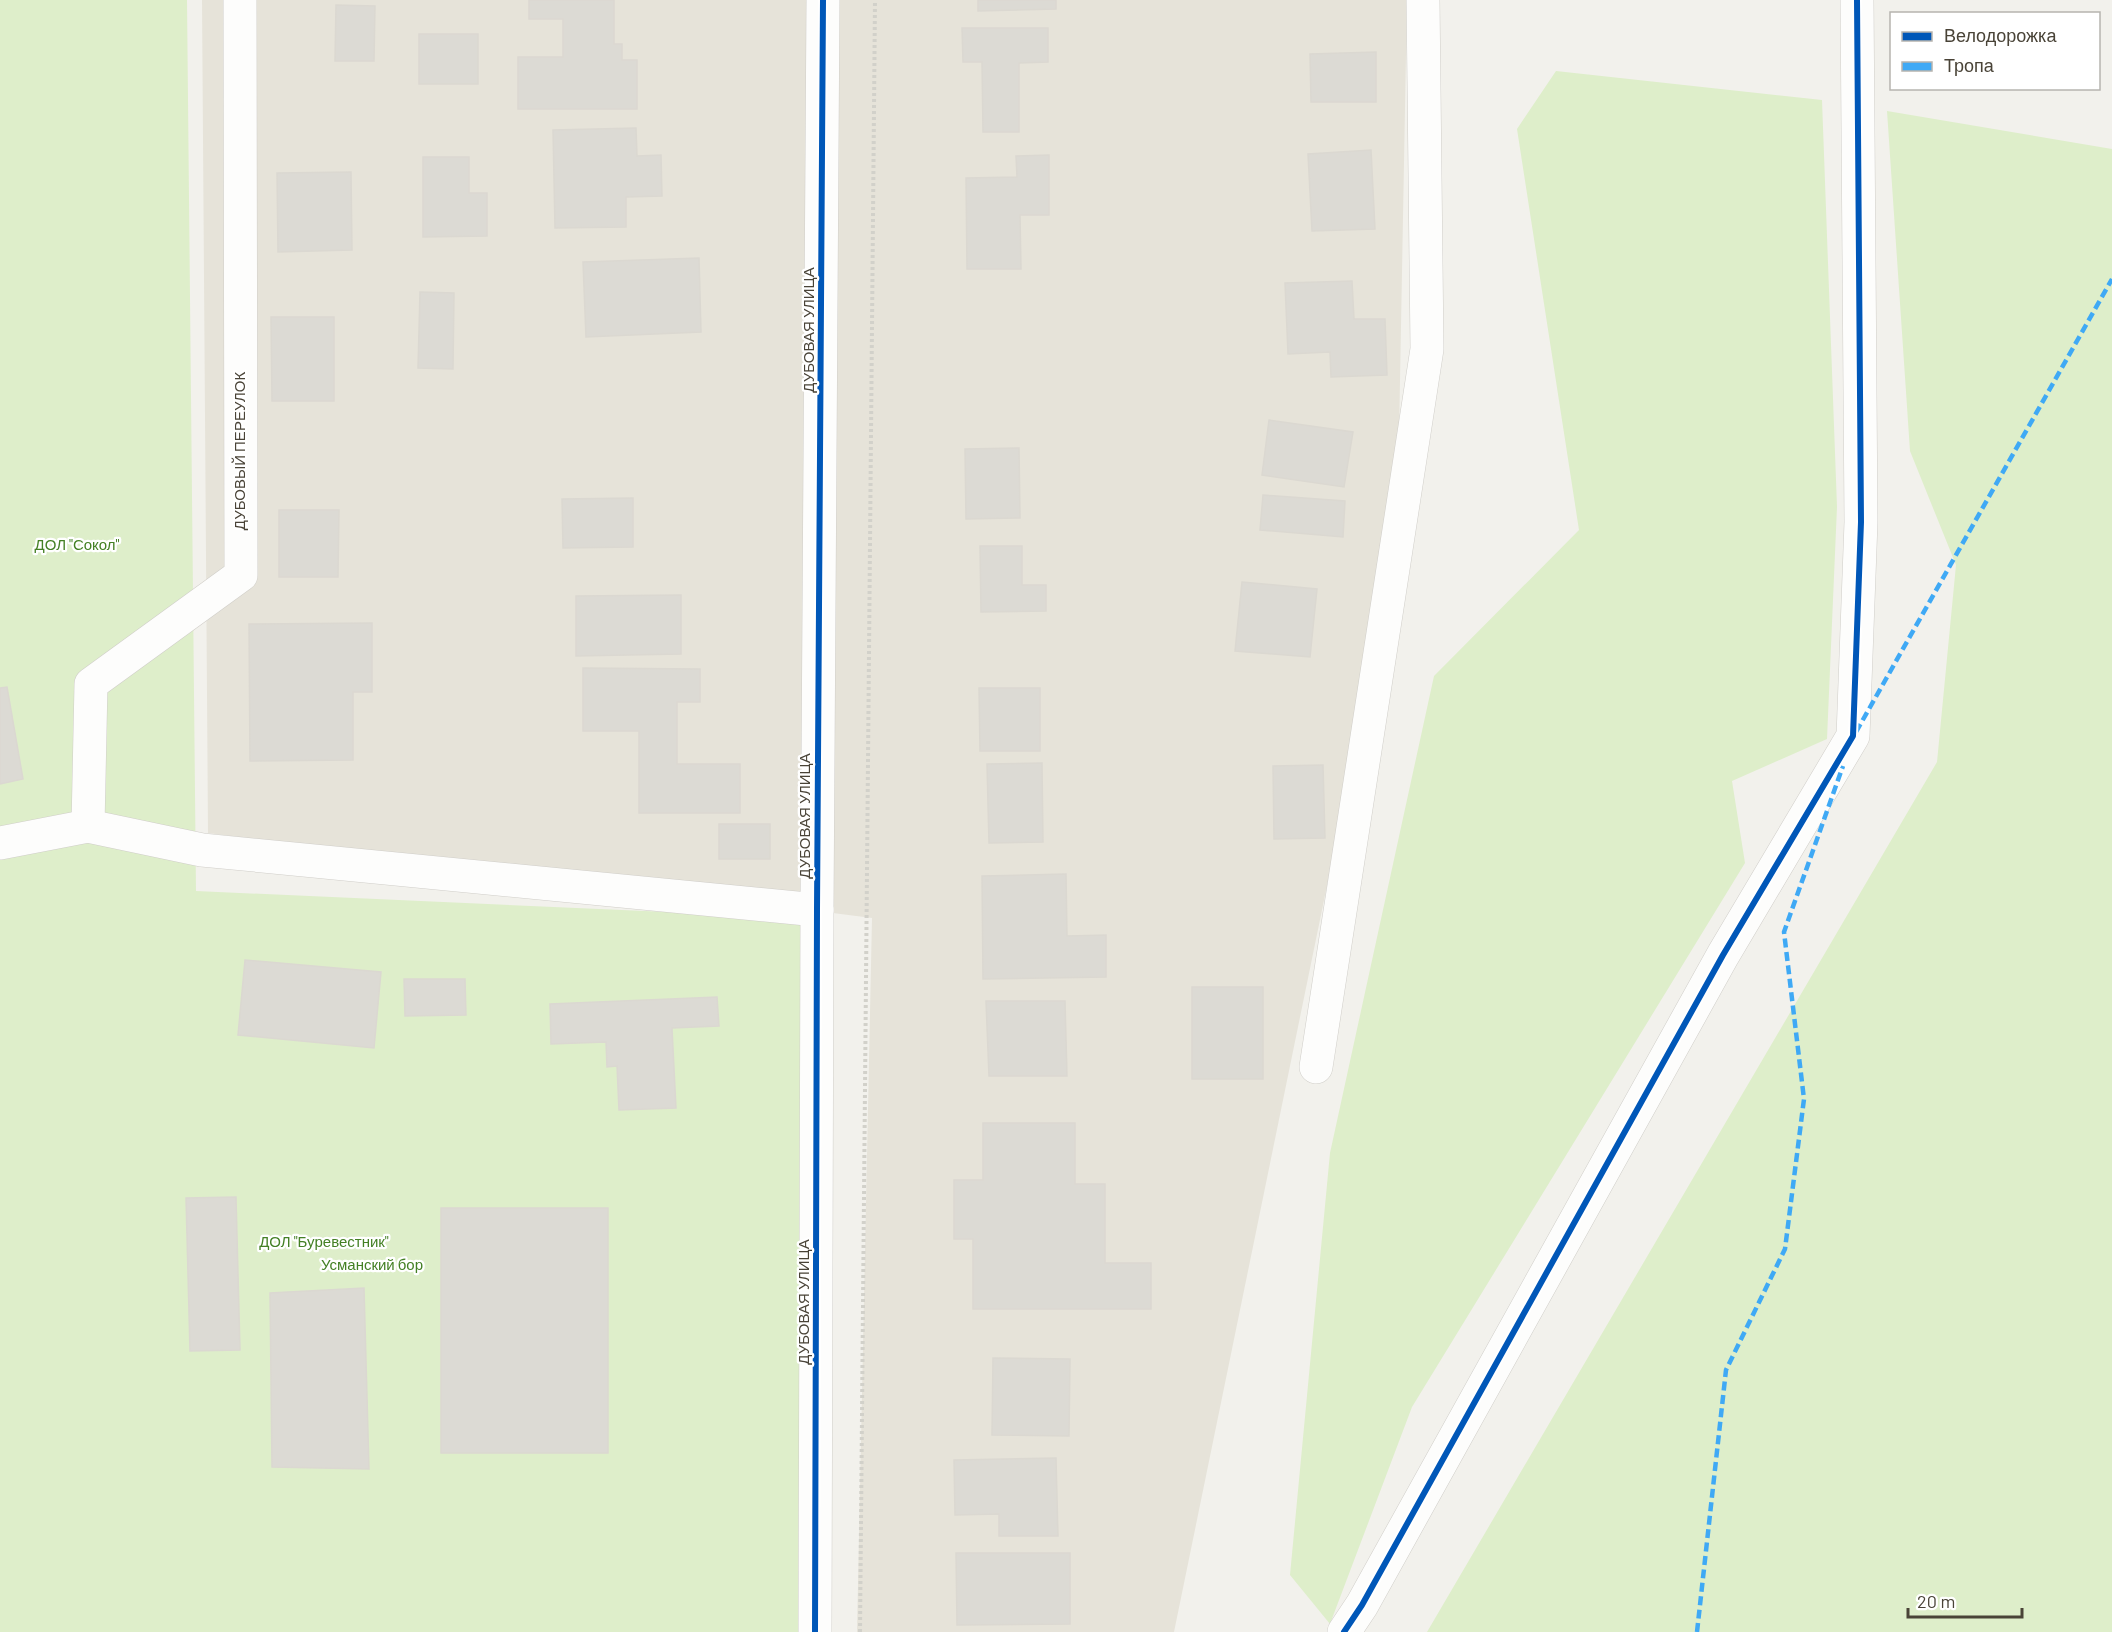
<svg xmlns="http://www.w3.org/2000/svg" width="2112" height="1632" font-family="Barlow,sans-serif">
	<style>
		.residential { fill: #e6e3d9 }
		.green { fill: #deeeca }
		.building { fill: #dcdad4; stroke: #dbd8d1; stroke-width: 1.5 }
		.lines { fill: none; stroke-linecap: round; stroke-linejoin: round }
		.minor-casing { stroke: #d0cec9; stroke-width: 34 }
		.path { stroke: #d2d1ca; stroke-width: 4; stroke-dasharray: 3 3; stroke-linecap: butt }
		.minor { stroke: #fdfdfc; stroke-width: 33 }
		.quiet { stroke: #3fa9f5; stroke-width: 4.5; stroke-dasharray: 9 4.5; stroke-linecap: butt }
		.cycleway-casing { stroke: #fff; stroke-width: 10 }
		.cycleway { stroke: #0057b8; stroke-width: 6 }
		.labels { text-anchor: middle; stroke-width: 4.5; stroke-linejoin: round; paint-order: stroke }
		.street-label { font-size: 15px; fill: #494337; stroke: #fff }
		.park-label { font-size: 15px; fill: #448025; stroke: #fff }
	</style>
	<rect width="100%" height="100%" fill="#f2f1ec"/>
	<polygon class="residential" points="202,0 1407,0 1397,544 1174,1632 857,1632 872,918 208,833"/>
	<g class="green">
		<polygon points="0,0 187,0 196,891 802,918 798,1632 0,1632"/>
		<polygon points="1556,71 1822,100 1837,507 1827,739 1732,781 1745,863 1412,1407 1330,1624 1290,1575 1330,1153 1434,676 1579,530 1517,129"/>
		<polygon points="1887,111 2112,149 2112,1632 1427,1632 1937,762 1956,565 1910,451"/>
	</g>
	<g class="building">
		<polygon points="529,0 614,0 614,44 622,44 622,60 637,60 637,109 518,109 518,57 563,57 563,19 529,19"/>
		<polygon points="978,0 1056,0 1056,9 978,11"/>
		<polygon points="336,5 375,6 374,61 335,61"/>
		<polygon points="962,28 1048,28 1048,62 1019,63 1019,132 983,132 982,62 963,62"/>
		<rect x="419" y="34" width="59" height="50"/>
		<polygon points="1376,52 1376,102 1311,102 1310,54"/>
		<polygon points="636,128 637,156 661,155 662,196 626,197 626,227 555,228 553,130"/>
		<polygon points="1371,150 1375,229 1312,231 1308,154"/>
		<polygon points="1049,155 1049,215 1020,215 1021,269 967,269 966,178 1017,177 1016,156"/>
		<polygon points="423,157 469,157 469,193 487,193 487,236 423,237"/>
		<polygon points="351,172 352,250 278,252 277,173"/>
		<polygon points="699,258 701,332 586,337 583,262"/>
		<polygon points="1352,281 1354,319 1385,319 1387,375 1331,377 1330,352 1288,354 1285,283"/>
		<polygon points="420,292 454,293 453,369 418,368"/>
		<polygon points="271,317 334,317 334,401 272,401"/>
		<polygon points="1269,420 1353,432 1344,487 1262,475"/>
		<polygon points="1019,448 1020,518 966,519 965,449"/>
		<polygon points="1263,495 1345,501 1343,537 1260,530"/>
		<polygon points="633,498 633,547 563,548 562,499"/>
		<polygon points="279,510 339,510 338,577 279,577"/>
		<polygon points="980,546 1022,546 1022,585 1046,585 1046,611 981,612"/>
		<polygon points="1242,582 1317,589 1310,657 1235,651"/>
		<polygon points="681,595 681,654 576,656 576,596"/>
		<polygon points="372,623 372,692 353,692 353,760 250,761 249,624"/>
		<polygon points="583,668 700,669 700,702 677,702 677,764 740,764 740,813 639,813 639,731 583,731"/>
		<polygon points="7,687 23,779 0,784 0,688"/>
		<polygon points="979,688 1040,688 1040,751 980,751"/>
		<polygon points="1042,763 1043,842 989,843 987,764"/>
		<polygon points="1323,765 1325,838 1274,839 1273,766"/>
		<rect x="719" y="824" width="51" height="35"/>
		<polygon points="1066,874 1067,936 1106,935 1106,977 983,979 982,876"/>
		<polygon points="245,960 381,972 374,1048 238,1035"/>
		<polygon points="404,979 465,979 466,1015 405,1016"/>
		<rect x="1192" y="987" width="71" height="92"/>
		<polygon points="717,997 719,1026 672,1028 676,1108 619,1110 617,1066 607,1067 606,1042 551,1044 550,1004"/>
		<polygon points="986,1001 1065,1001 1067,1076 989,1076"/>
		<polygon points="983,1123 1075,1123 1075,1184 1105,1184 1105,1263 1151,1263 1151,1309 973,1309 973,1239 954,1239 954,1180 983,1180"/>
		<polygon points="236,1197 240,1350 190,1351 186,1198"/>
		<rect x="441" y="1208" width="167" height="245"/>
		<polygon points="364,1288 369,1469 272,1467 270,1293"/>
		<polygon points="993,1358 1070,1359 1069,1436 992,1435"/>
		<polygon points="1056,1458 1058,1536 999,1536 999,1514 955,1515 954,1460"/>
		<polygon points="956,1553 1070,1553 1070,1624 957,1625"/>
	</g>
	<g class="lines">
		<defs>
			<g id="minor">
				<polyline points="88,826 91,684 241,575 240,0"/>
				<polyline points="0,843 88,826 202,850 817,910"/>
				<polyline points="1316,1067 1427,349 1423,0"/>
				<polyline points="815,1632 817,910 823,0"/>
				<polyline points="1344,1632 1362,1605 1723,955 1853,736 1861,522 1857,0"/>
			</g>
		</defs>
		<use href="#minor" class="minor-casing"/>
		<polyline class="path" points="860,1632 875,0"/>
		<use href="#minor" class="minor"/>
		<g class="quiet">
			<polyline points="1856,732 2112,279"/>
			<polyline points="1697,1632 1726,1370 1785,1249 1804,1099 1784,932 1843,766"/>
		</g>
		<defs>
			<g id="cycleway">
				<polyline points="815,1632 817,910 823,0"/>
				<polyline points="1344,1632 1362,1605 1723,955 1853,736 1861,522 1857,0"/>
			</g>
		</defs>
		<use href="#cycleway" class="cycleway-casing"/>
		<use href="#cycleway" class="cycleway"/>
	</g>
	<g class="labels">
		<g class="street-label">
			<text transform="translate(809 330) rotate(-90)" y="5">ДУБОВАЯ УЛИЦА</text>
			<text transform="translate(240 451) rotate(-90)" y="5">ДУБОВЫЙ ПЕРЕУЛОК</text>
			<text transform="translate(805 816) rotate(-90)" y="5">ДУБОВАЯ УЛИЦА</text>
			<text transform="translate(804 1302) rotate(-90)" y="5">ДУБОВАЯ УЛИЦА</text>
		</g>
		<g class="park-label">
			<text x="77" y="550">ДОЛ "Сокол"</text>
			<text x="324" y="1247">ДОЛ "Буревестник"</text>
			<text x="372" y="1270">Усманский бор</text>
		</g>
	</g>
	<rect x="1890" y="12" width="210" height="78" fill="#ffffff" stroke="#b6b4af" stroke-width="1.5"/>
	<rect x="1902" y="32" width="30" height="9" fill="#0057b8" stroke="#b6b4af" stroke-width="1.5"/>
	<text x="1944" y="42" font-size="18" fill="#494337">Велодорожка</text>
	<rect x="1902" y="62" width="30" height="9" fill="#3fa9f5" stroke="#b6b4af" stroke-width="1.5"/>
	<text x="1944" y="72" font-size="18" fill="#494337">Тропа</text>
	<path d="M1908 1608v9h114v-9" fill="none" stroke="#494337" stroke-width="3"/>
	<text x="1917" y="1608" font-size="18" fill="#494337" stroke="#ffffff" stroke-width="4.5" paint-order="stroke">20 m</text>
</svg>
